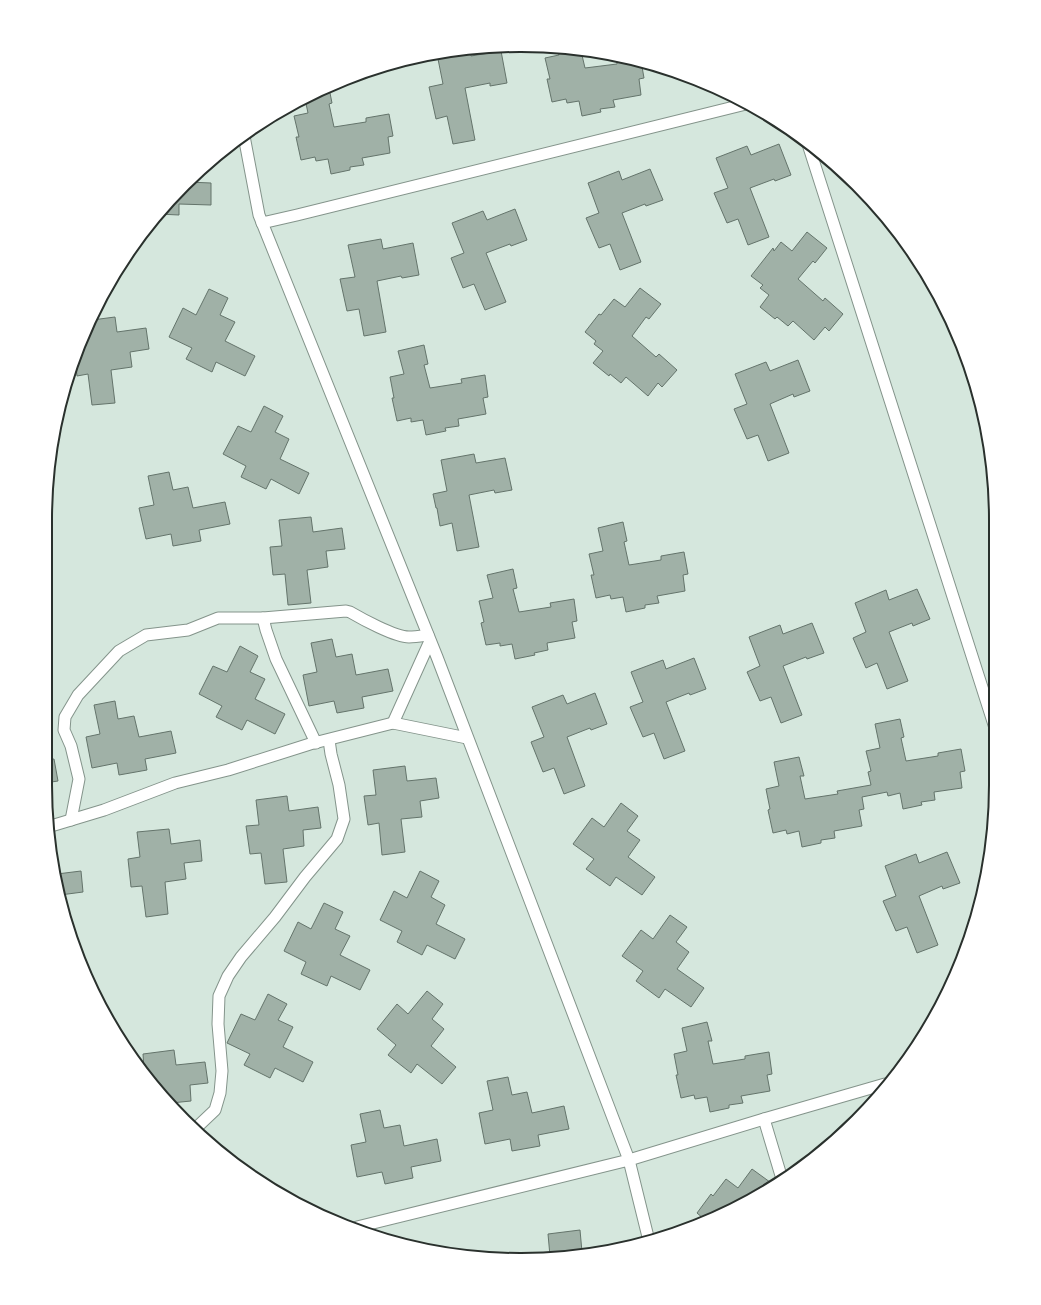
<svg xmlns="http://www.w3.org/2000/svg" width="1041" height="1305" font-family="'Fira Sans Condensed',sans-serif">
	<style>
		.building { fill: #a0b1a7; stroke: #64746b }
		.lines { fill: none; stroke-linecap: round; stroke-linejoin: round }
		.street-casing { stroke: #84948b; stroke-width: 13 }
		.street { stroke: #fff; stroke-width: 11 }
		.rim { fill: none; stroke: #2a312d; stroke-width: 2 }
	</style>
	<rect width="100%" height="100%" fill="#d5e7dd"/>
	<g class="building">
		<polygon points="557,47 581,51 585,68 617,64 617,60 626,58 641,61 644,78 639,79 641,95 613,100 615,107 600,109 601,112 582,116 579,101 567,103 566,99 552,102 547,79 550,79 545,58 559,55"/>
		<polygon points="459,49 470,49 471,56 501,51 507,83 490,86 490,83 465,88 475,140 453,144 447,116 436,119 429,87 443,84 437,54"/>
		<polygon points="329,88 332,103 329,104 334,127 366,122 366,118 389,114 393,136 388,137 390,153 362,158 364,165 350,167 350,170 331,174 328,159 316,161 315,157 301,160 296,137 299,137 294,116 308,113 305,99"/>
		<polygon points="779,144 791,175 775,181 774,179 750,188 769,237 748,245 738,219 727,223 714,193 728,188 716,158 747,146 751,155"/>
		<polygon points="650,169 663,200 646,206 645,204 622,213 641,262 620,270 610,244 599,248 586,218 599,213 588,183 619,171 622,180"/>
		<polygon points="188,182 211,183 211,205 179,204 179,215 158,214 163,207"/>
		<polygon points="515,209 527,240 511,246 510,244 486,253 506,302 485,310 474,284 463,288 451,258 464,253 452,223 483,211 487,220"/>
		<polygon points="807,232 827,248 815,263 813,261 798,279 823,301 825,298 843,314 829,331 825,327 814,340 793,321 788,326 777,317 775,319 760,307 769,295 760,288 763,285 751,276 773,248 774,251 781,242 792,251"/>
		<polygon points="381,239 383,249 413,243 419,275 402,278 401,276 377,281 386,332 364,336 359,309 347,311 340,279 355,277 348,245"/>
		<polygon points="640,288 661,304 649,319 646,317 632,336 656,357 659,354 677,370 662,387 658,383 648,396 626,377 621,383 610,374 609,376 593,363 603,351 594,344 596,341 585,332 599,314 601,315 614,299 625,307"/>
		<polygon points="209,289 228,298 220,315 235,322 225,341 255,356 245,376 216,362 212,372 186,359 192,348 169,337 183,308 196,315"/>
		<polygon points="115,317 117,332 146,328 149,349 130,352 132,367 111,370 115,403 92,405 88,374 77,376 75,357 80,347 86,346 85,335 92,320"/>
		<polygon points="424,345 428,364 424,365 430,388 462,383 461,379 485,375 488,397 483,398 486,414 458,419 459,426 445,428 446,431 426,435 423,420 411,422 411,418 397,421 392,398 394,398 390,377 404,374 398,351"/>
		<polygon points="798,360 810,391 794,397 793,394 770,404 789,453 768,461 758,435 747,439 734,409 747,404 735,374 766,362 770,371"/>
		<polygon points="264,406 283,416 275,432 289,439 280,459 309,473 299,494 271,479 266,489 241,477 246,466 223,454 238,426 251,432"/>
		<polygon points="474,454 476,463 505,458 512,490 495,493 494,490 469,495 479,547 457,551 452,523 440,526 437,508 436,508 433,494 447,491 441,460"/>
		<polygon points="169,472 173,490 188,487 193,508 225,502 230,524 199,530 201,541 173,546 171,534 146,539 139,508 154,505 148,476"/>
		<polygon points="311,517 313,532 342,528 345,549 326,551 328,567 307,570 311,603 288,605 285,574 273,575 270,547 282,546 279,520"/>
		<polygon points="623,522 627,541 624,542 629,565 661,560 661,556 684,552 688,574 683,575 685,591 657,596 659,603 645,605 645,608 626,612 623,597 611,599 610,595 596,598 591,575 594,575 589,554 603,551 598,528"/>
		<polygon points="513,569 517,588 513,589 519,612 551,607 550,603 574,599 577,621 572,622 575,638 547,643 548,650 534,653 535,655 515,659 512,644 500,646 500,643 486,645 481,623 484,622 479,601 493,598 487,575"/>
		<polygon points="917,589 930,619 913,626 912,623 889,632 908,681 887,689 877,663 866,668 853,638 866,632 855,603 886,590 889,600"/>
		<polygon points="812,623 824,653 807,659 806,657 783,666 802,715 781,723 771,697 760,701 747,672 760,666 749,637 780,625 783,634"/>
		<polygon points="332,639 336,657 352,654 356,675 388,669 393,691 362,697 364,708 337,713 334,701 309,706 303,675 317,672 311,643"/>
		<polygon points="240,646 258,656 250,672 265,679 255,699 285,714 275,734 247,720 242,730 216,717 222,706 199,694 213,666 227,672"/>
		<polygon points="694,658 706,689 690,695 689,693 666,702 685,751 664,759 654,733 643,737 630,707 643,702 631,672 663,660 666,669"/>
		<polygon points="595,693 607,724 591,730 590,728 567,737 585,786 564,794 554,768 543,772 531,742 544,737 532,707 563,695 567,704"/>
		<polygon points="115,701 118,719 134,716 139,737 171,731 176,753 145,759 147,770 119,775 117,763 92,768 86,737 100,734 94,705"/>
		<polygon points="900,719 904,737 901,738 906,761 938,756 938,753 961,749 965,771 960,772 962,788 934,792 935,800 921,802 922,805 903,809 900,793 888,796 887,792 862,797 864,809 859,810 862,826 834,831 835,838 821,840 821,843 802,847 799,831 787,834 786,830 773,833 768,810 770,809 766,789 779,786 774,762 799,757 804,776 800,776 805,799 838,794 837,791 871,785 868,772 871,771 866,751 880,748 875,724"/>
		<polygon points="54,759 58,781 45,783 45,760"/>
		<polygon points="405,766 407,781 436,778 439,798 420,801 422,817 401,819 405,852 382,855 379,823 368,825 364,796 376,795 373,770"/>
		<polygon points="287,796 289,811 318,807 321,828 303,830 304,846 283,849 287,882 265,884 261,853 250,854 246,826 259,825 256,800"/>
		<polygon points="621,803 638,816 627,831 640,840 628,857 655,877 642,895 616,877 610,886 586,869 594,859 573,844 592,818 604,827"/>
		<polygon points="169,829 171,844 200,840 202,861 184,863 186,879 165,882 168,914 146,917 142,886 131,887 128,859 140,857 137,832"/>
		<polygon points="947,852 960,883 943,889 942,886 919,896 938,945 917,953 907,927 896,931 883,901 896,896 885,866 916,854 919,863"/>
		<polygon points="81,871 83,892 60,895 57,874"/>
		<polygon points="420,871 439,881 431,897 445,905 436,924 465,939 455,959 427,945 422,955 397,942 402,931 380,920 394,891 407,898"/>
		<polygon points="324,903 343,912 335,929 350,936 340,955 370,970 360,990 331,976 327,986 301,974 306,962 284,951 298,922 311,929"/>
		<polygon points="670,915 687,927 676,942 689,952 677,969 704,988 691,1007 665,989 659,998 636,981 643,971 622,956 641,930 653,939"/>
		<polygon points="427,991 443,1004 432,1019 444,1029 431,1046 456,1067 442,1084 417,1064 411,1073 388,1055 396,1045 377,1029 397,1004 408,1014"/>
		<polygon points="268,994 287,1004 278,1020 293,1027 283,1047 313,1062 303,1082 275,1068 270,1078 244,1065 250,1054 227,1043 241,1014 255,1020"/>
		<polygon points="707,1022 712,1041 708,1041 713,1064 745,1059 745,1056 769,1052 772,1074 767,1075 770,1091 741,1096 743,1103 729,1105 729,1108 710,1112 707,1097 695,1099 694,1095 681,1098 676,1075 678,1075 674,1054 687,1051 682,1028"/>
		<polygon points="174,1050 176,1065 205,1062 208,1083 190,1085 191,1101 171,1103 144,1069 143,1054"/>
		<polygon points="508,1077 512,1095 527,1092 532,1113 564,1106 569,1129 538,1135 540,1146 512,1151 510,1139 485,1144 479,1113 493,1110 487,1081"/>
		<polygon points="380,1110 384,1128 400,1125 404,1146 437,1139 441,1161 411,1167 413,1178 385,1184 382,1172 357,1177 351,1145 366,1142 360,1114"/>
		<polygon points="752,1169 774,1185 758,1196 704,1219 697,1213 711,1194 713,1196 726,1179 738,1188"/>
		<polygon points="580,1230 582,1252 550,1256 548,1234"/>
	</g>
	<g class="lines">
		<defs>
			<g id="street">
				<polyline points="244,136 259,215 437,657 629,1160 649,1241"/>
				<polyline points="807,141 996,731"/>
				<polyline points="262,223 297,215 746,104"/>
				<polyline points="393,723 430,641"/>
				<path d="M316 743 276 659 266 630 263 618 346 611 350 612C362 619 395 637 409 637 415 637 421 636 428 635"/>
				<polyline points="71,820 79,779 71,746 64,730 65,717 78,695 119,651 146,635 188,630 218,618 263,618"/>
				<polyline points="51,826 104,810 175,783 228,770 310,744 393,723 467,738"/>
				<polyline points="764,1119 782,1179"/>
				<polyline points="195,1129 215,1110 220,1093 222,1071 218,1024 219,996 228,976 241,957 275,917 305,877 337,839 344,819 339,785 331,754 329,740"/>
				<polyline points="357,1227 629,1160 764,1119 885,1084"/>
			</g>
		</defs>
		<use href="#street" class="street-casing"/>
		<use href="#street" class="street"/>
	</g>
	<path d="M0 0H1041V1305H0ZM520 52H521A468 468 0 0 1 989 520V785A468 468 0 0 1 521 1253H520A468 468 0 0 1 52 785V520A468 468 0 0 1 520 52Z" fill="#fff" fill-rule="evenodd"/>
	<path class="rim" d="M520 52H521A468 468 0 0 1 989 520V785A468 468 0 0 1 521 1253H520A468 468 0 0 1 52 785V520A468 468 0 0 1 520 52Z"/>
</svg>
